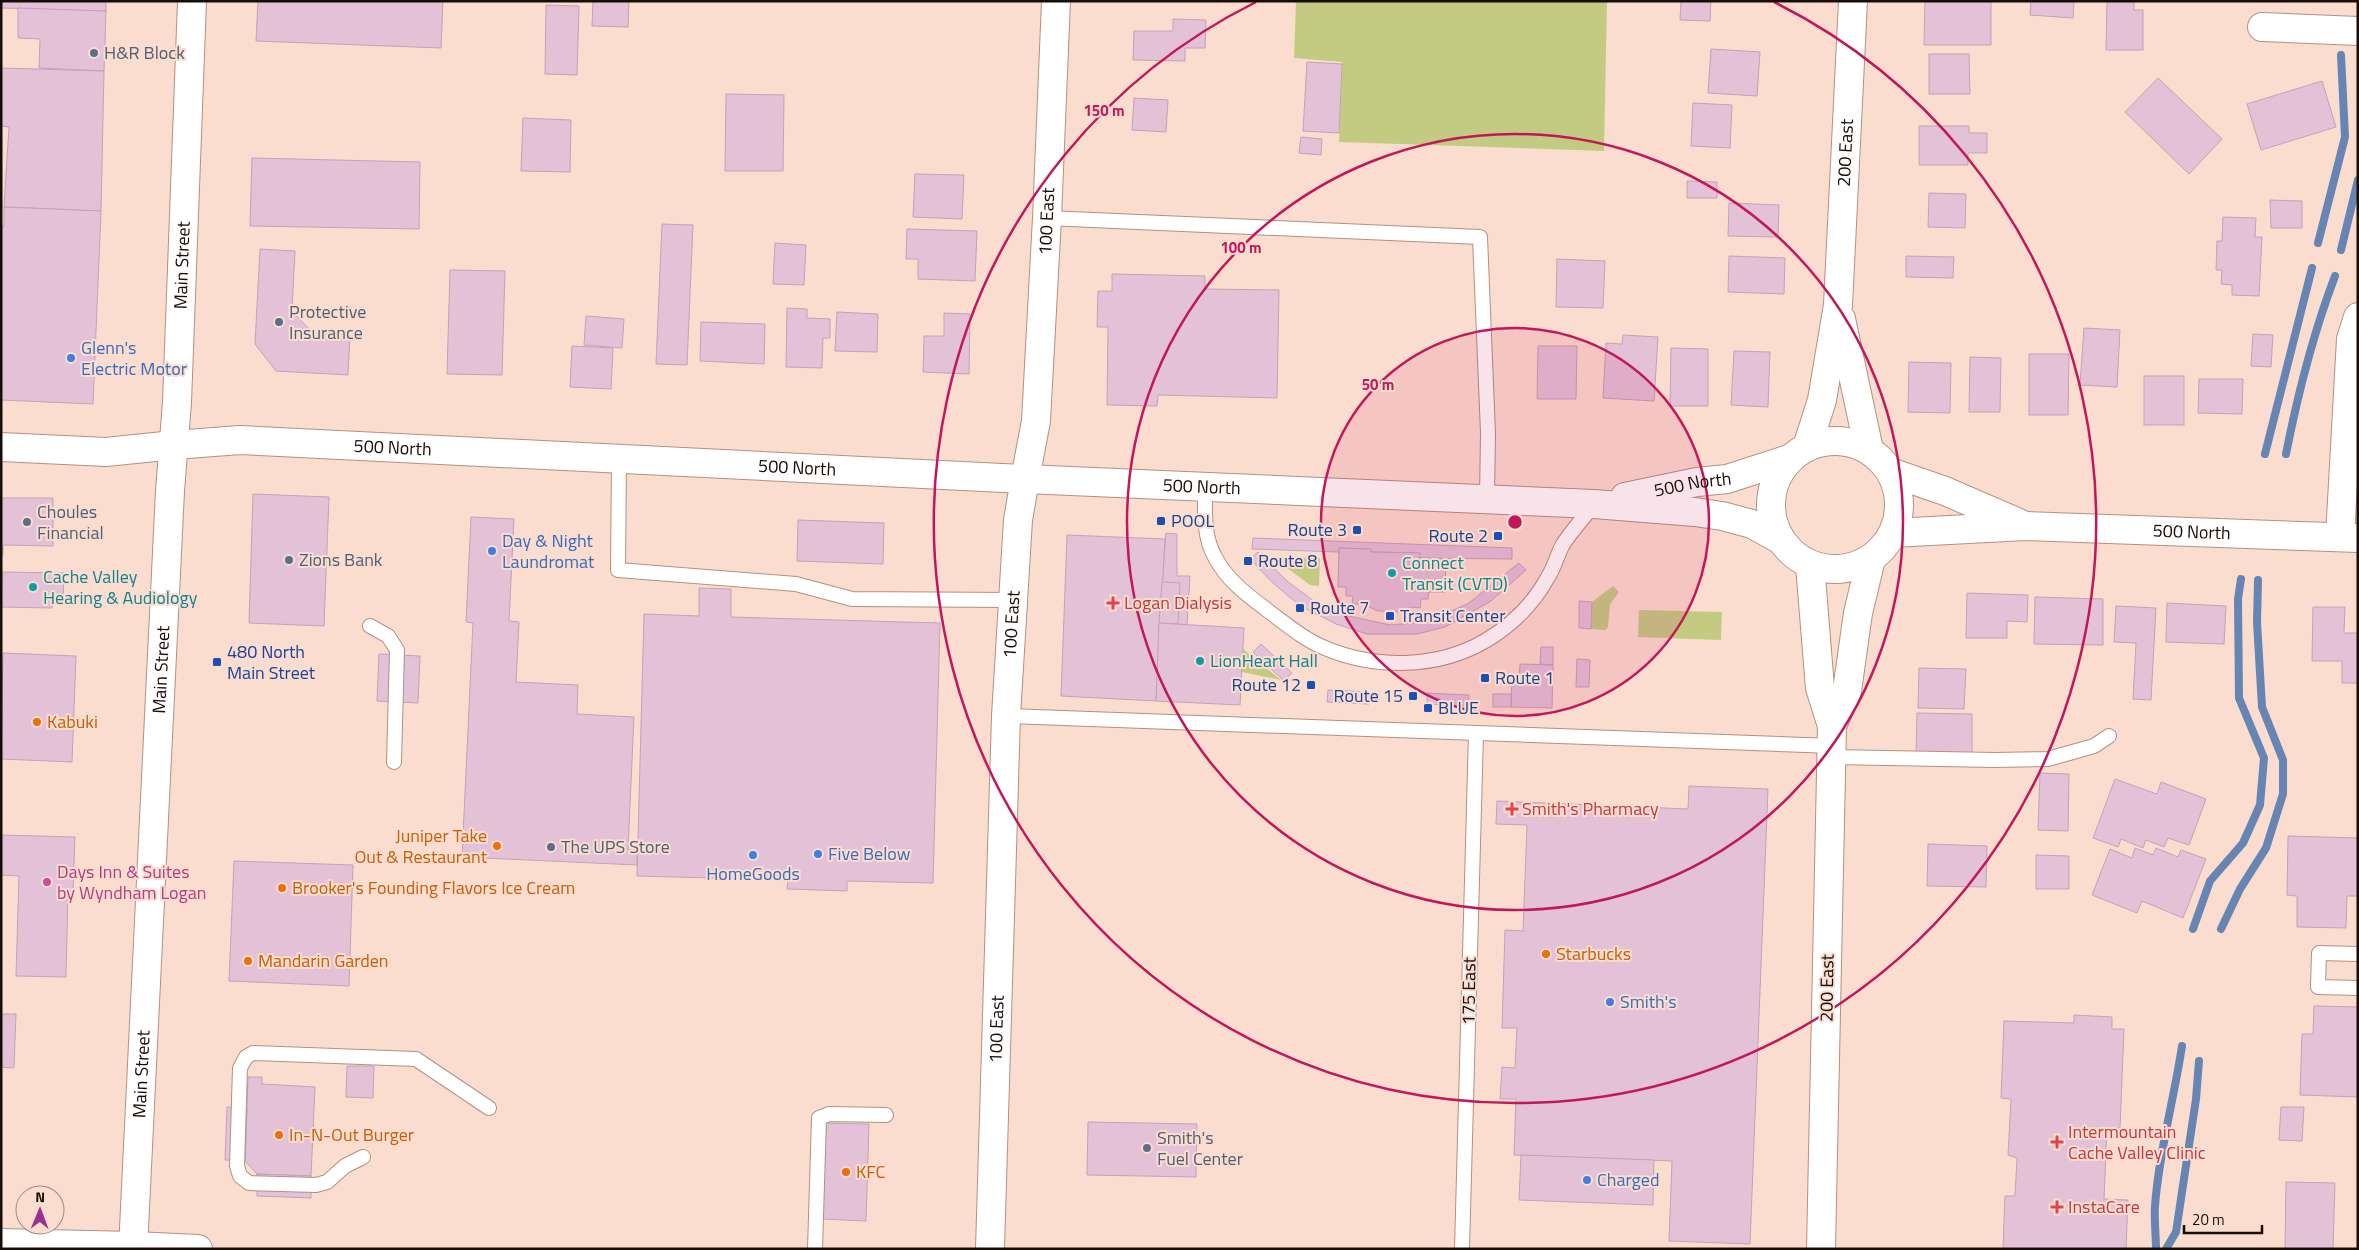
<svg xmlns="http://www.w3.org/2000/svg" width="2359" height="1250" font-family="'Titillium Web',sans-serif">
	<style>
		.green { fill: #c3cb82 }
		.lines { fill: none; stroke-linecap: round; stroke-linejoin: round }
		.stream { stroke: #6685b2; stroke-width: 8 }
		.building { fill: #e3c2d7; stroke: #c2a2b7 }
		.service-casing { stroke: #b39081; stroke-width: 16 }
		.minor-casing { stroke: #b39081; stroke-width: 30 }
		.tertiary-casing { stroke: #b39081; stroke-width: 30 }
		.secondary-casing { stroke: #b39081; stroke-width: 30 }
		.primary-casing { stroke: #b39081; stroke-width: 30 }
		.service { stroke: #fff; stroke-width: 14 }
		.minor { stroke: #fff; stroke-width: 28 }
		.tertiary { stroke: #fff; stroke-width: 28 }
		.secondary { stroke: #fff; stroke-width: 28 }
		.primary { stroke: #fff; stroke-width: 28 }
		.ring { fill: none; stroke: #c2185b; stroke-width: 2.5 }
		.service-dot { fill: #5c6f8a; stroke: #fbddd0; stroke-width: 2 }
		.shop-dot { fill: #3f7fe0; stroke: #fbddd0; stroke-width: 2 }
		.transit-dot { fill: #1a4fb4; stroke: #fbddd0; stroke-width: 2 }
		.culture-dot { fill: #0f9aa8; stroke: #fbddd0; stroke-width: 2 }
		.health-dot { fill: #e0444e; stroke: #fbddd0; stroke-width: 2 }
		.food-dot { fill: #e8710a; stroke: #fbddd0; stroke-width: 2 }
		.hotel-dot { fill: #d1479c; stroke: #fbddd0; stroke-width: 2 }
		.labels { text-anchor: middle; stroke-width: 4; stroke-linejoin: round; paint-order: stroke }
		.service-label { font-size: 18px; fill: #4e5e75; stroke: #fbddd0; text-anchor: start }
		.street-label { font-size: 18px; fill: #180c07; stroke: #fbddd0 }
		.shop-label { font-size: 18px; fill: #366cbe; stroke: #fbddd0; text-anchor: start }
		.transit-label { font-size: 18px; fill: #164399; stroke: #fbddd0; text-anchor: start }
		.culture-label { font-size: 18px; fill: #0d838f; stroke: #fbddd0; text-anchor: start }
		.health-label { font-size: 18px; fill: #be3a42; stroke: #fbddd0; text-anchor: start }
		.food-label { font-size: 18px; fill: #c56008; stroke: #fbddd0; text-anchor: start }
		.hotel-label { font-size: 18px; fill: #b23c85; stroke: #fbddd0; text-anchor: start }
		.centre { fill: #c2185b; stroke: #fbddd0; stroke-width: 2.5 }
		.ring-label { font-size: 15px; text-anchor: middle; font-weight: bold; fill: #c2185b; stroke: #fbddd0; stroke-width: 4; stroke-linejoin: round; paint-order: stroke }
	</style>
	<rect width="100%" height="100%" fill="#fbddd0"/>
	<g class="green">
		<polygon points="1296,1 1607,1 1604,151 1339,142 1342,62 1294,58"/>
		<polygon points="1283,557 1320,558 1319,586 1310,585 1283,565"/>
		<polygon points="1613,586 1619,592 1610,604 1608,627 1605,630 1591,629 1592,602"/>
		<polygon points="1639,610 1722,612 1721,640 1638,637"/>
		<polygon points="1243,649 1281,680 1242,672"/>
	</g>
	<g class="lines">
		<g class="stream">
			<polyline points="2318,243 2345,137 2341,55"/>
			<polyline points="2341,250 2358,180"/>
			<polyline points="2265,454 2312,268"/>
			<path d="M2286 454C2298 393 2313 334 2335 276"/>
			<polyline points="2193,929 2210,881 2243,843 2260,805 2264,758 2239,698 2238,599 2241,579"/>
			<polyline points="2221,929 2240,889 2266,848 2283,794 2283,760 2262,707 2257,622 2258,580"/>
			<path d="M2156 1249C2156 1235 2154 1220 2155 1206 2159 1152 2174 1099 2182 1046"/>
			<polyline points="2166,1249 2176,1232 2196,1099 2199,1061"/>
		</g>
	</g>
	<g class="building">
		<polygon points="1,1 106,1 106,11 1,8"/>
		<polygon points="258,1 443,1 441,48 256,41"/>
		<polygon points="593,1 629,1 628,27 592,26"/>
		<polygon points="1681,1 1711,1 1710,21 1680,20"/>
		<polygon points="1925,1 1991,1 1991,45 1924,45"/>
		<polygon points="2031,1 2074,1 2073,18 2030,15"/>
		<polygon points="2107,1 2134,1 2134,10 2143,10 2143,50 2106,50"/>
		<polygon points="546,5 579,6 577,75 545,74"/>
		<polygon points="18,8 106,11 104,71 39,68 40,39 18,38"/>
		<polygon points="1173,19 1206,20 1205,48 1185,48 1185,61 1133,60 1134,31 1173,31"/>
		<polygon points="1711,49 1760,52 1757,96 1708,93"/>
		<polygon points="1929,54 1969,54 1970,94 1929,94"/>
		<polygon points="1307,62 1342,64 1339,133 1303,131"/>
		<polygon points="1,68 104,71 101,211 4,207 9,127 1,126"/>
		<polygon points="2158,78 2222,139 2189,174 2125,112"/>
		<polygon points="2322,81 2336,127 2261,150 2247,104"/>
		<polygon points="726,94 784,95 783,171 725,171"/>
		<polygon points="1134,98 1168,100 1166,132 1132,130"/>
		<polygon points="1693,103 1732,105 1730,148 1691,146"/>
		<polygon points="523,118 571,120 570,172 521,171"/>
		<polygon points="1919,126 1969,126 1969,133 1987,133 1987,153 1968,153 1968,165 1919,165"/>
		<polygon points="1301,137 1322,139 1321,155 1299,153"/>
		<polygon points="252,158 420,162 419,229 250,226"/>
		<polygon points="915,174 964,175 962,219 913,217"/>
		<polygon points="1687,181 1717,182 1717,198 1687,198"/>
		<polygon points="1929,193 1966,194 1965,228 1928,227"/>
		<polygon points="2270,200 2302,201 2302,228 2271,228"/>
		<polygon points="1729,203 1779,205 1778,237 1728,236"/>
		<polygon points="4,207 101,211 93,404 1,400 1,227 4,227"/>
		<polygon points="2223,217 2256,218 2255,237 2262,237 2259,296 2232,295 2232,285 2221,284 2222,270 2216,270 2217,241 2222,241"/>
		<polygon points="662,224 693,225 687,365 656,364"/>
		<polygon points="907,229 977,231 975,281 918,279 918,259 906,259"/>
		<polygon points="775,243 806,245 804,285 773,284"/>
		<polygon points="260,249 295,251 292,311 313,333 350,335 348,375 276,371 255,344"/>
		<polygon points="1729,256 1785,258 1784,294 1728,292"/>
		<polygon points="1906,256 1954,257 1953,278 1906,277"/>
		<polygon points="1557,259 1605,261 1603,308 1556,307"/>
		<polygon points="450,270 505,271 502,375 447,374"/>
		<polygon points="1112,274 1205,276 1205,289 1279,290 1277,398 1158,395 1157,406 1107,405 1108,327 1097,327 1098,291 1112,291"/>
		<polygon points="787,308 807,309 807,318 830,319 830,338 823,338 822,368 786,367"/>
		<polygon points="837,312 878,314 877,352 835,351"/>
		<polygon points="944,313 970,314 969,374 923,372 924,336 944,336"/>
		<polygon points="586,316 624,319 622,348 584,345"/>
		<polygon points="701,322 765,324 764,364 700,361"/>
		<polygon points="2084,328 2120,330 2117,387 2080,385"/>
		<polygon points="2253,334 2273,335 2271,367 2251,366"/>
		<polygon points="1623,335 1658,337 1654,401 1603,398 1606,343 1622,344"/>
		<polygon points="572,346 613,348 611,389 570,387"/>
		<polygon points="1538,346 1577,346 1576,399 1537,399"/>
		<polygon points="1671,348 1708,349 1708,406 1670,406"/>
		<polygon points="1734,351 1770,352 1768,407 1731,405"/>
		<polygon points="2029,354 2069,354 2068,415 2029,415"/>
		<polygon points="1970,357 2001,358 2000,412 1969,412"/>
		<polygon points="1909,362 1951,363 1950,413 1908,412"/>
		<rect x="2144" y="376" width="40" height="49"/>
		<polygon points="2199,379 2243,379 2242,414 2198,413"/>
		<polygon points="253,494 329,497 324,626 249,623"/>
		<polygon points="1,498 53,498 53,546 3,545 3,555 1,555"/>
		<polygon points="471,517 514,519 509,621 519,622 516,682 578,685 577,714 634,717 628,850 637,850 637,865 462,857 473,623 466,622"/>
		<polygon points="798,520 884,523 883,564 797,561"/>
		<polygon points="1166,533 1177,534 1177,576 1190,576 1187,625 1159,623"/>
		<polygon points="1067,535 1165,539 1156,701 1061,696"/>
		<polygon points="1253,538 1512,548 1512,559 1419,558 1420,553 1371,552 1371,549 1339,548 1339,552 1252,549"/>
		<polygon points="1339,548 1371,549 1371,552 1420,553 1419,558 1446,559 1445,592 1429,592 1428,599 1421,599 1420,608 1411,607 1400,612 1378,611 1363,604 1352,604 1353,596 1346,596 1346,587 1338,587"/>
		<polygon points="1258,552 1287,581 1315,602 1344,615 1390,625 1423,622 1436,618 1469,603 1519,563 1526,570 1491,601 1445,627 1417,634 1367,634 1336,624 1299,605 1273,583 1250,559"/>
		<polygon points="2,572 64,573 63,601 53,601 52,608 1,607"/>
		<polygon points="1162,582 1180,583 1178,624 1159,623"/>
		<polygon points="699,588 731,589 731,617 940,623 933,883 847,881 847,891 787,889 788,880 637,876 644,614 699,616"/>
		<polygon points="1967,593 2028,595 2027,622 2007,621 2007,638 1966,638"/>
		<polygon points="2035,597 2103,599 2103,645 2034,644"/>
		<polygon points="1579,601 1592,602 1591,629 1579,628"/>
		<polygon points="2167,603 2226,606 2224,644 2166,642"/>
		<polygon points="2116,606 2156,608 2151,700 2133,699 2136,643 2114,642"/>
		<polygon points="2313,607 2345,607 2344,633 2358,633 2358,683 2342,683 2342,661 2312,661"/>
		<polygon points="1159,623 1244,628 1240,705 1156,701"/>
		<polygon points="1261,644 1292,673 1284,681 1253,652"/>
		<polygon points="1541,647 1553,647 1553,665 1540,664"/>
		<polygon points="3,653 76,656 72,762 1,759"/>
		<polygon points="379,654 420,656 418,703 377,701"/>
		<polygon points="1577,659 1590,660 1589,687 1576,687"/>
		<polygon points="1520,664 1553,665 1552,708 1511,707 1512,680 1519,680"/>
		<polygon points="1919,668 1966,669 1964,709 1918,708"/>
		<polygon points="1328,690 1369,692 1369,704 1327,702"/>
		<polygon points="1427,693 1469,695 1468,706 1427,704"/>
		<rect x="1493" y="694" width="18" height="13"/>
		<polygon points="1917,713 1972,714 1972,757 1916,756"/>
		<polygon points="2040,773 2069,774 2068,831 2038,830"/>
		<polygon points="2115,779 2157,794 2161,782 2206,799 2189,845 2168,838 2164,847 2146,840 2143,848 2121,839 2118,847 2093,838"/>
		<polygon points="1689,786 1768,789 1750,1244 1669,1241 1672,1161 1514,1155 1516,1099 1500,1099 1502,1067 1515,1068 1517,1028 1502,1028 1505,930 1523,931 1527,825 1496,824 1497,801 1688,809"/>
		<polygon points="1,835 75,837 73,891 68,891 66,977 16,976 19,876 1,875"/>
		<polygon points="2288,836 2358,838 2358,896 2347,896 2346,928 2297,927 2297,896 2287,895"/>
		<polygon points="1928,844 1987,846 1986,887 1927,886"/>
		<polygon points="2135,848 2153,855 2156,848 2178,857 2181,850 2206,859 2183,918 2142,901 2137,913 2092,895 2110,849 2132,858"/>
		<polygon points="2036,855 2069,856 2069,889 2036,889"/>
		<polygon points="234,861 353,865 349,986 229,981"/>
		<polygon points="2314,1006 2358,1007 2358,1097 2300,1095 2302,1034 2313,1034"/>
		<polygon points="1,1014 16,1014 14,1068 1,1067"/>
		<polygon points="2074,1015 2112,1017 2112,1029 2124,1029 2120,1128 2107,1128 2104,1199 2128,1200 2126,1249 2003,1249 2005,1196 2015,1196 2017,1158 2008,1155 2011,1099 2001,1098 2004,1021 2074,1023"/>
		<polygon points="347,1066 374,1066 373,1098 346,1097"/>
		<polygon points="248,1077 262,1077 262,1084 315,1087 311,1176 257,1174 245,1161"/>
		<polygon points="227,1107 247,1109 245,1161 225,1160"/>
		<polygon points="2281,1107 2304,1107 2302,1141 2279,1140"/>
		<polygon points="1088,1122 1197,1124 1196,1177 1087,1175"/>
		<polygon points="826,1123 869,1124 866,1221 822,1219"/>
		<polygon points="1521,1155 1654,1160 1653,1205 1519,1200"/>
		<polygon points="257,1174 311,1176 311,1198 257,1196"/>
		<polygon points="2286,1182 2335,1183 2333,1249 2285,1249"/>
	</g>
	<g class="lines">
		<defs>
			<g id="service">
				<polyline points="1047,218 1480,237 1488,433 1487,498"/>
				<polyline points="619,459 618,570 796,584 852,599 1013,600"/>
				<path d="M1205 487C1205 511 1203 536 1215 557 1227 581 1250 597 1271 613 1287 625 1305 640 1325 648 1375 669 1437 669 1485 641 1512 625 1533 605 1548 577 1554 568 1557 556 1562 546 1571 531 1584 518 1594 504"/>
				<polyline points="370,626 388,636 397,650 394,762"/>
				<polyline points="1006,716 1833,746"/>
				<polyline points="1832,757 1995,760 2048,759 2094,746 2109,736"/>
				<polyline points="2358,954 2319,953 2318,987 2358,988"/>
				<polyline points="363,1157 345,1166 327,1182 316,1185 249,1183 240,1176 237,1166 240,1068 246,1057 253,1053 416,1059 489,1108"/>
				<polyline points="815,1249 819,1118 829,1114 886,1115"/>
				<polyline points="1462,1249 1476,733"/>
			</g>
			<g id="minor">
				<polyline points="2262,27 2358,31"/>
				<polyline points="1,447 106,452 174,445"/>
				<path id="s1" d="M1025 479 1036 421 1047 218 1056 1"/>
				<polyline points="2340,537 2351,339 2358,317"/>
			</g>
			<g id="tertiary">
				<path id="s2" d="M174 445 240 440 1025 479 1594 504 1695 512 1722 516 1752 524 1779 539"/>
				<polyline points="1893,473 1945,491 2019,523"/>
				<path id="s3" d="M1625 497 1697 482 1727 479 1789 459"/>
				<path id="s4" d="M1893 533 2025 526 2358 538"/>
				<polyline points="1,1243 134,1246"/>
				<path id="s5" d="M990 1249 1006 716 1018 520 1025 479"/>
			</g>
			<g id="secondary">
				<polyline points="1841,319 1869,450"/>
				<circle cx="1835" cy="505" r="64"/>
				<path id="s6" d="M1807 447 1822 400 1838 305 1853 1"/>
				<polyline points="1810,565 1820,688 1832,726 1821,1249"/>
				<polyline points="1832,726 1847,691 1858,613 1871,559"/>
			</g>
			<g id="primary">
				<polyline points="134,1246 198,1249"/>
				<path id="s7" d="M133 1249 170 491 177 402 192 1"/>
			</g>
		</defs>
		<use href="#service" class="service-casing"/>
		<use href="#minor" class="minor-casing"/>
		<use href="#tertiary" class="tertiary-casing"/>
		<use href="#secondary" class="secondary-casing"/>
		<use href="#primary" class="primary-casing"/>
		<use href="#service" class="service"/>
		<use href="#minor" class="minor"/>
		<use href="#tertiary" class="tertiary"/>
		<use href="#secondary" class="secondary"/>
		<use href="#primary" class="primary"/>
	</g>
	<circle cx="1515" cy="522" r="194" fill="#c2185b" fill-opacity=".12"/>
	<g class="ring">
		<circle cx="1515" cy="522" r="194"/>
		<circle cx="1515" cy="522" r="388"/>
		<path d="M1774 2A581 581 0 1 1 1256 2"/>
	</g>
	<g class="service-dot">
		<circle cx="94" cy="53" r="5"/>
		<circle cx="279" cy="322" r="5"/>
		<circle cx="27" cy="522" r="5"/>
		<circle cx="289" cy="560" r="5"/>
		<circle cx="551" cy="847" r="5"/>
		<circle cx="1147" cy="1148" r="5"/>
	</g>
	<g class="shop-dot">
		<circle cx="71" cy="358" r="5"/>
		<circle cx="492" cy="551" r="5"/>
		<circle cx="818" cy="854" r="5"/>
		<circle cx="753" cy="855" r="5"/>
		<circle cx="1610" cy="1002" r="5"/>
		<circle cx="1587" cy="1180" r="5"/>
	</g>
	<g class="transit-dot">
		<rect x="1156" y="516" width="10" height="10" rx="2.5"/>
		<rect x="1352" y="525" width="10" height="10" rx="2.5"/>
		<rect x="1493" y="531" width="10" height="10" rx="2.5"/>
		<rect x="1243" y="556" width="10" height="10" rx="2.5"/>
		<rect x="1295" y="603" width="10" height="10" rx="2.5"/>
		<rect x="1385" y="611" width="10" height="10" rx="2.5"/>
		<rect x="212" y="657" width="10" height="10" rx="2.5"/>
		<rect x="1480" y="673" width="10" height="10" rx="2.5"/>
		<rect x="1306" y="680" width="10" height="10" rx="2.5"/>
		<rect x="1408" y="691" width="10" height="10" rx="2.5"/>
		<rect x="1423" y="703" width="10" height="10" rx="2.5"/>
	</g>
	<g class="culture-dot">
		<circle cx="1392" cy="573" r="5"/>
		<circle cx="33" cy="587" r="5"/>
		<circle cx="1200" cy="661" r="5"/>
	</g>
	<g class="health-dot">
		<path d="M1110.5 595.5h5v5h5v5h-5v5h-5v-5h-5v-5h5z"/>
		<path d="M1509.5 801.5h5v5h5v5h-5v5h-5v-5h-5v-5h5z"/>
		<path d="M2054.5 1134.5h5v5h5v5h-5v5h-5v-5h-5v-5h5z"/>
		<path d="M2054.5 1199.5h5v5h5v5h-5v5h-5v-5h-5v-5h5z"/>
	</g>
	<g class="food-dot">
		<circle cx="37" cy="722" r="5"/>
		<circle cx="497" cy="846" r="5"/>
		<circle cx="282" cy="888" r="5"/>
		<circle cx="1546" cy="954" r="5"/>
		<circle cx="248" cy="961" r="5"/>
		<circle cx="279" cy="1135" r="5"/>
		<circle cx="846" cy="1172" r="5"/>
	</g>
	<circle class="hotel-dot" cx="47" cy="882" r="5"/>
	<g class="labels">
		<g class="service-label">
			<text x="104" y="59">H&amp;R Block</text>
			<text x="289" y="318">Protective<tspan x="289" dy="21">Insurance</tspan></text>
			<text x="37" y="518">Choules<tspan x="37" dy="21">Financial</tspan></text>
			<text x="299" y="566">Zions Bank</text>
			<text x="561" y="853">The UPS Store</text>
			<text x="1157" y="1144">Smith's<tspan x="1157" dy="21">Fuel Center</tspan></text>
		</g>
		<g class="street-label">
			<text dy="6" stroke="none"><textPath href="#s6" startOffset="298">200 East</textPath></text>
			<text dy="6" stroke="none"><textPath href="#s1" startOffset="259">100 East</textPath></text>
			<text dy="6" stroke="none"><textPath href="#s7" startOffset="985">Main Street</textPath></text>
			<text dy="6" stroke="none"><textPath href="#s2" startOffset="219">500 North</textPath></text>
			<text dy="6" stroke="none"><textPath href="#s2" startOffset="624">500 North</textPath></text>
			<text dy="6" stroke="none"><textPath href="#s3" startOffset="69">500 North</textPath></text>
			<text dy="6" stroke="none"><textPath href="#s2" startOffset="1029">500 North</textPath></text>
			<text dy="6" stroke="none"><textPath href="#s4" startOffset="299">500 North</textPath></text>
			<text dy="6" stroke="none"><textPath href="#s5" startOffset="625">100 East</textPath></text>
			<text dy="6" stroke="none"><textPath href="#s7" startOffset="580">Main Street</textPath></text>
			<text transform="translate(1827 988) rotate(-89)" y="6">200 East</text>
			<text transform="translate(1469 991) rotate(-89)" y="6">175 East</text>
			<text dy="6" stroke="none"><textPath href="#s5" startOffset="220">100 East</textPath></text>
			<text dy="6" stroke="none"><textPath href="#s7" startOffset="175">Main Street</textPath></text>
		</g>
		<g class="shop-label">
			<text x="81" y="354">Glenn's<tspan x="81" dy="21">Electric Motor</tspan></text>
			<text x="502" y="547">Day &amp; Night<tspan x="502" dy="21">Laundromat</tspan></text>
			<text x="828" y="860">Five Below</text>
			<text x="753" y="880" text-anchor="middle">HomeGoods</text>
			<text x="1620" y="1008">Smith's</text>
			<text x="1597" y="1186">Charged</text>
		</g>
		<g class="transit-label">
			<text x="1171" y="527">POOL</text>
			<text x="1347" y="536" text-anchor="end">Route 3</text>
			<text x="1488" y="542" text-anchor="end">Route 2</text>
			<text x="1258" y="567">Route 8</text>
			<text x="1310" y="614">Route 7</text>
			<text x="1400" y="622">Transit Center</text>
			<text x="227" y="658">480 North<tspan x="227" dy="21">Main Street</tspan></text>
			<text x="1495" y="684">Route 1</text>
			<text x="1301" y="691" text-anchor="end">Route 12</text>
			<text x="1403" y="702" text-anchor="end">Route 15</text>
			<text x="1438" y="714">BLUE</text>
		</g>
		<g class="culture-label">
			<text x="1402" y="569">Connect<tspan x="1402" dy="21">Transit (CVTD)</tspan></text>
			<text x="43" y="583">Cache Valley<tspan x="43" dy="21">Hearing &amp; Audiology</tspan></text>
			<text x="1210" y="667">LionHeart Hall</text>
		</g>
		<g class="health-label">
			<text x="1124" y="609">Logan Dialysis</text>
			<text x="1522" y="815">Smith's Pharmacy</text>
			<text x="2068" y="1138">Intermountain<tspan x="2068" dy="21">Cache Valley Clinic</tspan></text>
			<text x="2068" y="1213">InstaCare</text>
		</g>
		<g class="food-label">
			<text x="47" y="728">Kabuki</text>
			<text x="487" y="842" text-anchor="end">Juniper Take<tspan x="487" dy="21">Out &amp; Restaurant</tspan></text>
			<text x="292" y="894">Brooker's Founding Flavors Ice Cream</text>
			<text x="1556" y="960">Starbucks</text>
			<text x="258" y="967">Mandarin Garden</text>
			<text x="289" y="1141">In-N-Out Burger</text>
			<text x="856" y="1178">KFC</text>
		</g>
		<g class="hotel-label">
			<text x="57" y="878">Days Inn &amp; Suites<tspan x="57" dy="21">by Wyndham Logan</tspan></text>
		</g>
	</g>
	<circle cx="1515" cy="522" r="8" class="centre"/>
	<g class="ring-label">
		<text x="1104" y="116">150 m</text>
		<text x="1241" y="253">100 m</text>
		<text x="1378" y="390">50 m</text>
	</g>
	<rect width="2359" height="1250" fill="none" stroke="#180c07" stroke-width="5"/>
	<g transform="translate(40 1210) rotate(1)"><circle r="24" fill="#fbddd0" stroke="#a08980"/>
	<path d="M0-4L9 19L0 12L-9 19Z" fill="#993195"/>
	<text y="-8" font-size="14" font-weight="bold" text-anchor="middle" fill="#180c07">N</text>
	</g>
	<path d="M2184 1225v8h78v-8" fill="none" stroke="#180c07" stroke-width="2.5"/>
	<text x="2192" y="1225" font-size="15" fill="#180c07" stroke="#fbddd0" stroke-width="4" paint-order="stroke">20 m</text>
</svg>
